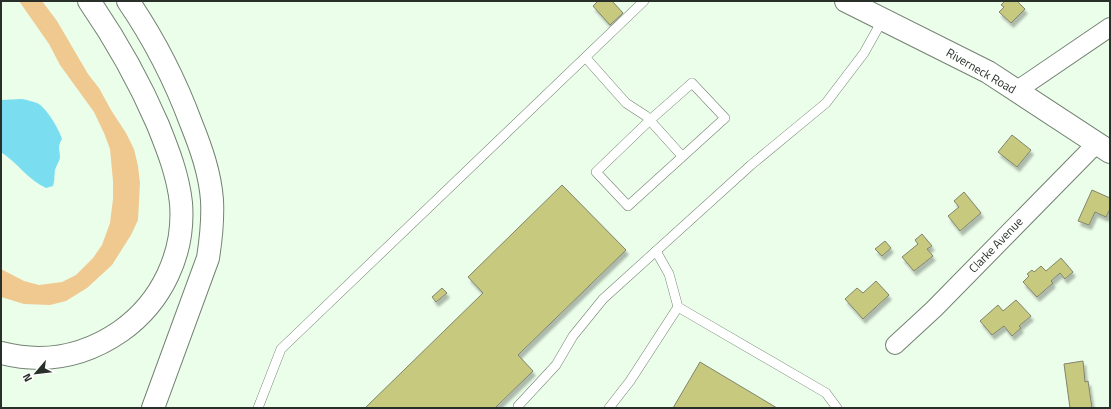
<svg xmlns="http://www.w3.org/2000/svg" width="1111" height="409" font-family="'Titillium Web',sans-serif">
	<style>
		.green { fill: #f0c990 }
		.water { fill: #7adef0 }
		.building { fill: #c6c97e; stroke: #82846d; filter: url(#shadow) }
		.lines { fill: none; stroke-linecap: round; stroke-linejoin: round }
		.service-casing { stroke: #728271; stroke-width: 10 }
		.minor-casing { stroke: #728271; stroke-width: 20 }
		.secondary-casing { stroke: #728271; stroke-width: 24 }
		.motorway-casing { stroke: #728271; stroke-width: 24 }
		.service { stroke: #fff; stroke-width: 9 }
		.minor { stroke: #fff; stroke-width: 18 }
		.secondary { stroke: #fff; stroke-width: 22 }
		.motorway { stroke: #fff; stroke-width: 22 }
		.labels { text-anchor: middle; stroke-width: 3; stroke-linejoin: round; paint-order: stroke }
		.street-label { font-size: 12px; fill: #293029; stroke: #fff }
	</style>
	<defs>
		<filter id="shadow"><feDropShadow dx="2.5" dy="4.5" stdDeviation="1" flood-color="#0004"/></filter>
	</defs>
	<rect width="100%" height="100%" fill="#ebfeea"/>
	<polygon class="green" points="19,1 42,1 57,21 88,74 99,88 111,110 126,133 134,149 138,166 140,183 138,220 131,235 112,265 87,288 66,301 50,305 24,304 1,297 1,269 24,281 39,285 62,282 76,275 93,258 102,245 110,223 113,199 113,181 110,149 104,133 94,112 60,65 49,44"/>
	<path class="water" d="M22 99C27 100 32 101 37 103 46 107 59 129 62 139 57 147 60 149 60 158 59 162 56 166 55 170 54 176 55 180 53 186L46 188C28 180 18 163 1 152V100Z"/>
	<g class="building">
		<polygon points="598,1 612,1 623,13 610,25 593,6"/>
		<polygon points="1005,1 1017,1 1025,9 1011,23 999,12 1004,7 1001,5"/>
		<polygon points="1012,135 1031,150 1017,167 998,152"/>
		<polygon points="562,185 626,250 518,355 533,371 495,408 365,408 483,293 468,277"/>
		<polygon points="1092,190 1110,198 1110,209 1106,217 1095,212 1089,225 1078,221"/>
		<polygon points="964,192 981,213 960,231 948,216 959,207 954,201"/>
		<polygon points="922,234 932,246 927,249 933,256 914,271 902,257 918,244 915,240"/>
		<polygon points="885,241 891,248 882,256 875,249"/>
		<polygon points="1061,258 1073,272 1065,279 1060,273 1051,281 1053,283 1037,297 1023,282 1029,276 1027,274 1032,270 1034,272 1041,266 1046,271"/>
		<polygon points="876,281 889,295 863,319 845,299 857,288 863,293"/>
		<polygon points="442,288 447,293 436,302 432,297"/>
		<polygon points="1016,300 1031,316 1019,326 1021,328 1012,336 1004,326 992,335 980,321 998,305 1003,311"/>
		<polygon points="1083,361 1085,382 1088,381 1092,408 1070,408 1064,364"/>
		<polygon points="700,362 777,408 673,408"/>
	</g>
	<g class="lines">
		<defs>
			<g id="service">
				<polyline points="586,58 626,103 646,116 682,156"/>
				<polygon points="692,83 725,118 628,206 596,172 650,120"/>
				<polyline points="656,251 669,274 678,307 826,393 837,408"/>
				<polyline points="258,408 281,349 644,1"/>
				<polyline points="518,408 518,406 556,365 573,336 603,299 751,165 826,103 864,53 883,19"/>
				<polyline points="609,408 630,381 678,307"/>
			</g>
			<g id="minor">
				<polyline points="1016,91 1110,27"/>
				<polyline points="895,345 934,309 1096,144"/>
			</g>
			<polyline id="secondary" points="846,1 988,72 1110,152"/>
			<g id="motorway">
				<path d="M128 1C154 39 175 80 191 123 201 148 210 173 212 200 213 219 211 239 208 258L153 408"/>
				<path d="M1 353C44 364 85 356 121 331 162 302 185 253 181 203 178 175 168 150 158 125 139 81 116 40 89 1"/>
			</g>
		</defs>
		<use href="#service" class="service-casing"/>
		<use href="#minor" class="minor-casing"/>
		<use href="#secondary" class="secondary-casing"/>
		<use href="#motorway" class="motorway-casing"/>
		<use href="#service" class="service"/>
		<use href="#minor" class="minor"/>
		<use href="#secondary" class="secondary"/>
		<use href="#motorway" class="motorway"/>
	</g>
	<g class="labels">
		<g class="street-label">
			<text transform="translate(981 71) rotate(30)" y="4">Riverneck Road</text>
			<text transform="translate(996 245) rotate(-46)" y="4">Clarke Avenue</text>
		</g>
	</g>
	<rect width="1111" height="409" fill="none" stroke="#293029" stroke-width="4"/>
	<g transform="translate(36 373) rotate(242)" stroke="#ffffff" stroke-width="3" paint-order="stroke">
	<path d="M0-3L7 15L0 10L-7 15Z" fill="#293029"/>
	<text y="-6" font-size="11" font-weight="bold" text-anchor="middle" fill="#293029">N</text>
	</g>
</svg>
